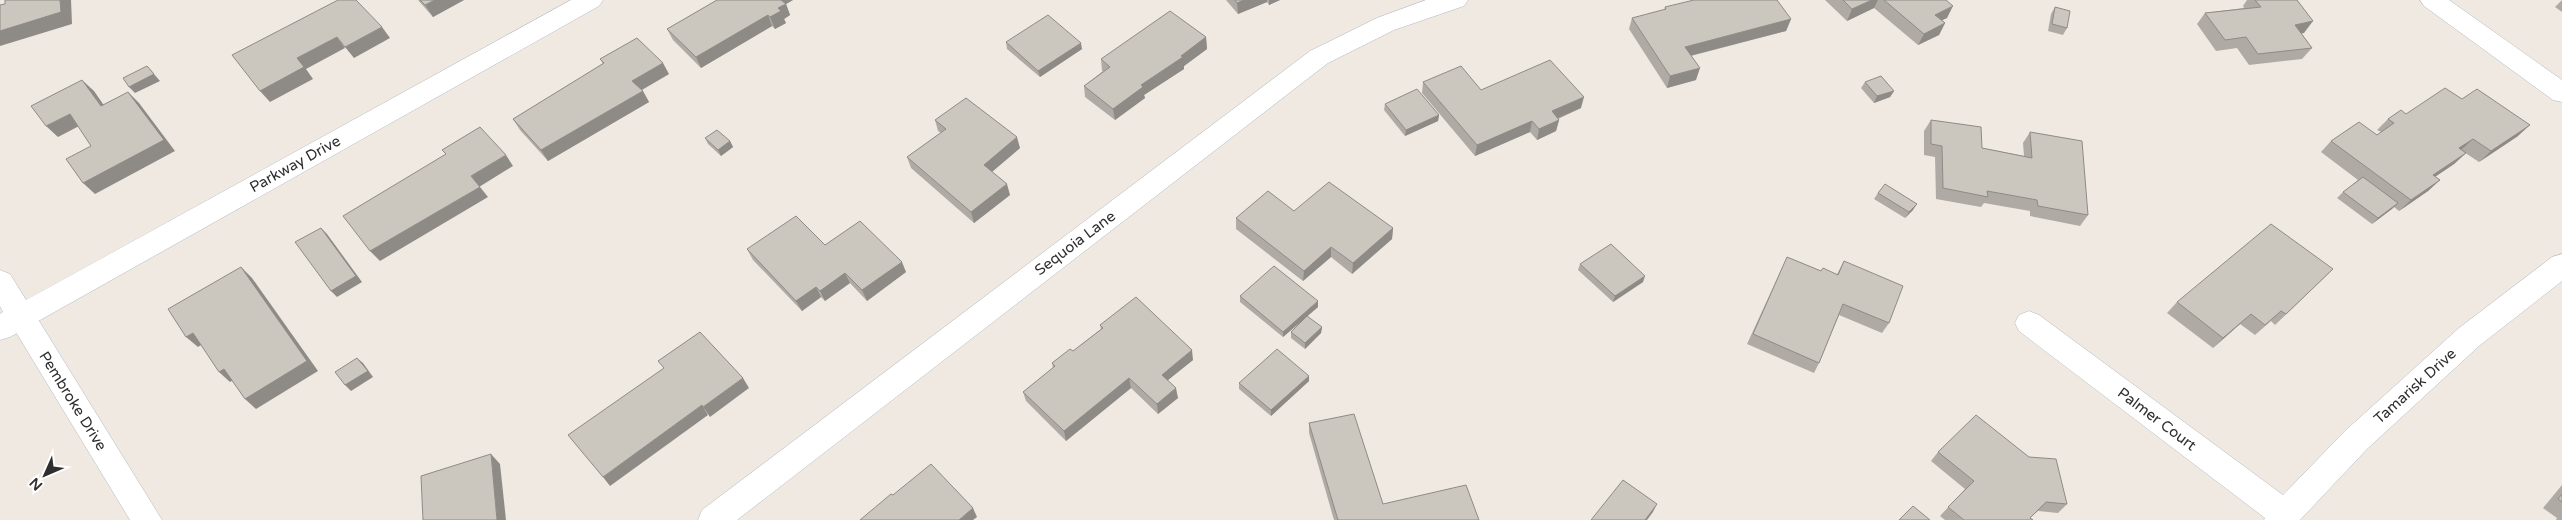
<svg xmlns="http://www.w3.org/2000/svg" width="2562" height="520" font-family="'Varela Round',sans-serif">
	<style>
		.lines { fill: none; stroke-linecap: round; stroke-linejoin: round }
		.minor-casing { stroke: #b4b7c1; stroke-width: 1 }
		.tertiary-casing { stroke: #b4b7c1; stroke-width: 1 }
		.minor { fill: #fff; fill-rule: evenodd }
		.tertiary { fill: #fff; fill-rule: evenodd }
		.wall { fill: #afaba4 }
		.shaded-wall { fill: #8e8b86 }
		.building { fill: #cbc7bf; stroke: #8e8b86 }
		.labels { text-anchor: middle; stroke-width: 4.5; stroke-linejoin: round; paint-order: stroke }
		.street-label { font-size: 15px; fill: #2e2e2e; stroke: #fff }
	</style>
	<rect width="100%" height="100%" fill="#efe9e1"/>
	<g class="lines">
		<defs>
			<g id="minor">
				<polygon points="571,0 603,0 599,6 10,337 0,340 0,314 3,312 0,306 0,270 10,274 26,300"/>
				<polygon points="1426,0 1468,0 1464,6 1394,30 1328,63 737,520 698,520 702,510 1310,51 1377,18"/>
				<polygon points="2420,0 2449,0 2562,80 2562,102 2553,100 2424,6"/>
				<polygon points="2562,254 2562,281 2479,346 2367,449 2300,520 2264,520 2265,518 2019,331 2015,323 2019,315 2029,311 2039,315 2283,495 2345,431 2459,328 2552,257"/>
			</g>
			<polygon id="tertiary" points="21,304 31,308 162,520 130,520 11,324 7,316 11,308"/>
		</defs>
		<use href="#minor" class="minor-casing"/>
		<use href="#tertiary" class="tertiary-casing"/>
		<use href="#minor" class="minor"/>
		<use href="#tertiary" class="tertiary"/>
	</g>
	<g class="wall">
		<polygon points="418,0 464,0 433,17"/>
		<polygon points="717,0 793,0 786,4 790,15 784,19 786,23 775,29 772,26 701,68 673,40 667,29"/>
		<polygon points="1226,0 1280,0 1269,5 1267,2 1238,14"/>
		<polygon points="1825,0 1946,0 1947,18 1942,20 1945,23 1939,35 1918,45 1874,8 1847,21"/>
		<polygon points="2247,0 2297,0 2304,33 2301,33 2312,48 2302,59 2249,65 2237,48 2216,51 2197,24 2205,13 2244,8 2243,6"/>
		<polygon points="2562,0 2562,12 2555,7"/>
		<polygon points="1665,7 1791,19 1786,31 1691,56 1696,80 1667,88 1629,29 1632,18 1664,10"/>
		<polygon points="2055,7 2067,28 2063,35 2048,31 2051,14"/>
		<polygon points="1206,37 1207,49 1184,66 1184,69 1144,95 1145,98 1115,120 1085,97 1084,86 1103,71 1102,71 1101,59"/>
		<polygon points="1006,42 1082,49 1040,77 1007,49"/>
		<polygon points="600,59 669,74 642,90 649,102 548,161 520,130 513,119 603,64"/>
		<polygon points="1423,82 1581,108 1558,119 1559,120 1556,131 1537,140 1530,132 1475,156 1422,93"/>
		<polygon points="1865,82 1894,91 1890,97 1874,103 1861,88"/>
		<polygon points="1385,104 1439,115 1438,121 1405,136 1384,110"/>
		<polygon points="2406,114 2518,136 2479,162 2461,150 2466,153 2454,164 2435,177 2440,180 2428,191 2399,211 2394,207 2372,224 2337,198 2343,192 2358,180 2321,152 2331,141 2377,135 2381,132 2377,130 2388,119"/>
		<polygon points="935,120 1020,148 992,172 1010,195 974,223 911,168 907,157 941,133 938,131"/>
		<polygon points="1931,120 1982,148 2024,156 2023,143 2030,132 2088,215 2080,226 2030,216 2030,211 1984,203 1981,207 1936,199 1935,157 1924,155 1924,131"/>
		<polygon points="705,138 730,141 733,147 721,156 708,144"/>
		<polygon points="1878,193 1913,210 1905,218 1874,199"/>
		<polygon points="1294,211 1393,228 1392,239 1352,274 1331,257 1303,281 1236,229 1236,218"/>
		<polygon points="825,245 906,272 867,301 850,283 825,301 821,297 802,311 753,260 747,249"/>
		<polygon points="1787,257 1821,271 1837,274 1844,261 1889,323 1882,333 1839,315 1819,363 1814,373 1747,344"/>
		<polygon points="1580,264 1643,282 1613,302 1578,270"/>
		<polygon points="2333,269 2275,325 2271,321 2255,335 2240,324 2213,348 2167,313 2177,302"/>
		<polygon points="1240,296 1318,307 1283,337 1240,302"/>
		<polygon points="1100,325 1193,360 1168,380 1178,398 1158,414 1131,388 1066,441 1026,401 1023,392 1053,368 1052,363 1073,351 1101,329"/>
		<polygon points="1322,327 1321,333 1305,349 1291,338 1291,332"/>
		<polygon points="1309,376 1309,381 1271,416 1239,389 1239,383"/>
		<polygon points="1309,423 1383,504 1479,520 1334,520 1309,433"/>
		<polygon points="1938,452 2067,504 2058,513 2038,511 2030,518 2033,520 1945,520 1940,516 1965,489 1931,461"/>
		<polygon points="2562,485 2562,520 2556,520 2557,518 2543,508"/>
	</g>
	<g class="shaded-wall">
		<polygon points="60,0 71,0 72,24 0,46 0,31"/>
		<polygon points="435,0 464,0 433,17 425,5"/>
		<polygon points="778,0 793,0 786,4 790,15 784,19 786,23 775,29 770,17"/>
		<polygon points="1244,0 1267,0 1267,2 1238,14 1237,3"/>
		<polygon points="1269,0 1280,0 1269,5"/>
		<polygon points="1872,0 1878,0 1874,8 1847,21 1852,9"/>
		<polygon points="1953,6 1947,18 1929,26 1935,15"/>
		<polygon points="768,15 772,26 701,68 696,57"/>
		<polygon points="1791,19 1786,31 1681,58 1685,47"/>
		<polygon points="2313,21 2304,33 2286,37 2295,25"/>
		<polygon points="1945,23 1939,35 1918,45 1924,34"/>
		<polygon points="382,27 390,38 354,58 345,47"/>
		<polygon points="337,37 345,48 306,69 313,79 270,102 260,91 297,58"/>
		<polygon points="1206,37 1207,49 1184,66 1184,69 1144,95 1145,98 1115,120 1113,109 1141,85"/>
		<polygon points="1081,43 1082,49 1040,77 1038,71"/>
		<polygon points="663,63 669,74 638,92 632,81"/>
		<polygon points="147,66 160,81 135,93 129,87"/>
		<polygon points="1700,68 1696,80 1667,88 1670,76"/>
		<polygon points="82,80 94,91 112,117 101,106"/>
		<polygon points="643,91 649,102 548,161 541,150"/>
		<polygon points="1894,91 1890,97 1874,103 1877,96"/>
		<polygon points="128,92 139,103 175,151 95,194 83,183"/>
		<polygon points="1584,97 1581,108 1549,122 1552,111"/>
		<polygon points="70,114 81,125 58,137 46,126"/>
		<polygon points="1439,115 1438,121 1405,136 1406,130"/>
		<polygon points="1559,120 1556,131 1537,140 1539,129"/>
		<polygon points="1532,121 1530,132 1475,156 1477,145"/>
		<polygon points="2530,125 2518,136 2479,162 2491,151"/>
		<polygon points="1017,137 1020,148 987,176 984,165"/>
		<polygon points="2473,139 2461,150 2459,148"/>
		<polygon points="730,141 733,147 721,156 718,150"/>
		<polygon points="2466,153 2454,164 2421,186 2433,175"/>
		<polygon points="506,155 513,166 479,187 471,176"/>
		<polygon points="2440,180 2428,191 2399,211 2411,200"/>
		<polygon points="1007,184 1010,195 974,223 971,212"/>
		<polygon points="480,187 488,197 380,261 370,251"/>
		<polygon points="2398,203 2392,209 2372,224 2378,218"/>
		<polygon points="1917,204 1913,210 1905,218 1909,212"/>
		<polygon points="321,228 327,234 362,282 337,297 331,291"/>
		<polygon points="1393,228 1392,239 1352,274 1353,263"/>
		<polygon points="1331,247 1331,257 1303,281 1304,271"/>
		<polygon points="902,262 906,272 867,301 862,290"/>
		<polygon points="241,267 252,278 318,371 256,409 245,399"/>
		<polygon points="845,273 850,283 825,301 820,291"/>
		<polygon points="1645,276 1643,282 1613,302 1615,296"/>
		<polygon points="816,287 821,297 802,311 796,301"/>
		<polygon points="1318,301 1318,307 1283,337 1283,332"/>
		<polygon points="2251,314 2240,324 2213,348 2223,338"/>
		<polygon points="1322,327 1321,333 1305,349 1305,343"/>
		<polygon points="193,333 204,343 198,347 186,337"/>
		<polygon points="1192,350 1193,360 1163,384 1162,375"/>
		<polygon points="357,358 363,363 373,377 351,391 345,385"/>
		<polygon points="224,369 235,379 230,382 219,372"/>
		<polygon points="1309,376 1309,381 1271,416 1271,410"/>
		<polygon points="743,378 749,388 710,417 703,407"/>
		<polygon points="1129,378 1131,388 1066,441 1064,431"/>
		<polygon points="1176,388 1178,398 1158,414 1157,404"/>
		<polygon points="702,405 708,415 610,486 603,477"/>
		<polygon points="491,454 500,464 506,520 497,520"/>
		<polygon points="1657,504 1653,512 1647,520 1645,520"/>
		<polygon points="973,508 977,517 973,520 959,520"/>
	</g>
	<g class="building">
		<polygon points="5,0 60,0 61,12 0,31 0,5 5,4"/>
		<polygon points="338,0 356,0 382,27 345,47 337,37 297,58 304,67 260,91 232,55"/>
		<polygon points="420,0 435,0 425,5"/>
		<polygon points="717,0 781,0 786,4 778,8 781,11 770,17 768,15 696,57 667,29"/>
		<polygon points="1235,0 1244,0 1237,3"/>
		<polygon points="1694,0 1777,0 1791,19 1685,47 1700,68 1670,76 1632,18 1666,9 1665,7"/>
		<polygon points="1843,0 1872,0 1852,9"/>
		<polygon points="1884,0 1946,0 1953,6 1935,15 1945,23 1924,34"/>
		<polygon points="2255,0 2297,0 2313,21 2295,25 2312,48 2258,54 2246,37 2225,40 2205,13 2261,7"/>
		<polygon points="2055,7 2070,11 2067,28 2052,24"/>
		<polygon points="1170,11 1206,37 1181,56 1183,57 1141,85 1143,87 1113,109 1084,86 1110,67 1101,59"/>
		<polygon points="1048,15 1081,43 1038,71 1006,42"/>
		<polygon points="637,38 663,63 632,81 643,91 541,150 513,119 604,63 600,59"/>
		<polygon points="1550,60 1584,97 1552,111 1559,120 1539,129 1532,121 1477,145 1423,82 1461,66 1481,90"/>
		<polygon points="147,66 154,74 129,87 123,78"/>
		<polygon points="1881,76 1894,91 1877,96 1865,82"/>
		<polygon points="82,80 101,106 128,92 164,140 83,183 66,159 91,146 70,114 46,126 31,106"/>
		<polygon points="2445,88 2462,99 2477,89 2530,125 2491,151 2473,139 2459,148 2466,153 2433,175 2440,180 2411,200 2331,141 2359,122 2377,135 2394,123 2388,119 2401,110 2406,114"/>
		<polygon points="1417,89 1439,115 1406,130 1385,104"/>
		<polygon points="966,98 1017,137 984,165 1007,184 971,212 907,157 946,129 935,120"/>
		<polygon points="1931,120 1981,127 1982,148 2032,158 2030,132 2082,141 2088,215 2038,206 2037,200 1987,191 1988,197 1943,188 1942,146 1931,144"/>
		<polygon points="480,127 506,155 471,176 480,187 370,251 343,216 446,154 442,150"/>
		<polygon points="717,130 730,141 718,150 705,138"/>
		<polygon points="2363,177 2398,203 2378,218 2343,192"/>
		<polygon points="1329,182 1393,228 1353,263 1331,247 1304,271 1236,218 1268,191 1294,211"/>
		<polygon points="1885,184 1917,204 1909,212 1878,193"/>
		<polygon points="796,216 825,245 860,221 902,262 862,290 845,273 820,291 816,287 796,301 747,249"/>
		<polygon points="2271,224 2333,269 2286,314 2281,311 2265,325 2251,314 2223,338 2177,302"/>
		<polygon points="321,228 356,276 331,291 295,242"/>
		<polygon points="1611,244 1645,276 1615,296 1580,264"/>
		<polygon points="1787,257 1821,271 1823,268 1838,275 1844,261 1903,286 1889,323 1843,304 1819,363 1753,334"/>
		<polygon points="1274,266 1318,301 1283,332 1240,296"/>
		<polygon points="241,267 307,361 245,399 224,369 219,372 193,333 186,337 168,309"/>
		<polygon points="1136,297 1192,350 1162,375 1176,388 1157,404 1129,378 1064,431 1023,392 1055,366 1052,363 1070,349 1073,351 1103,328 1100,325"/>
		<polygon points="1307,316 1322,327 1305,343 1291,332"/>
		<polygon points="700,332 743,378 703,407 702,405 603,477 568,435 664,368 658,361"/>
		<polygon points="1277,349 1309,376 1271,410 1239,383"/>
		<polygon points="357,358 368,371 345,385 335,372"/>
		<polygon points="1354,414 1383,504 1466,485 1479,520 1338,520 1309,423"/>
		<polygon points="1976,415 2029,457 2056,459 2067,504 2046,502 2030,518 2033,520 1964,520 1948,507 1974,481 1938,452"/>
		<polygon points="491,454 497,520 423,520 421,476"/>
		<polygon points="931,464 973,508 959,520 860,520 891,494 893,495"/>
		<polygon points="1623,480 1657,504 1645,520 1591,520"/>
		<polygon points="2562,494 2562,502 2558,499"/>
		<polygon points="1913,506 1930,520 1899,520"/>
	</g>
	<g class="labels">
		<g class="street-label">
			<text transform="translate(295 164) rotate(-29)" y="5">Parkway Drive</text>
			<text transform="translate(1075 243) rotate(-37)" y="5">Sequoia Lane</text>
			<text transform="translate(2415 386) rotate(-42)" y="5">Tamarisk Drive</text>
			<text transform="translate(73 401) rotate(58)" y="5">Pembroke Drive</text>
			<text transform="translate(2157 419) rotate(37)" y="5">Palmer Court</text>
		</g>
	</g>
	<g transform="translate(45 475) rotate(225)" stroke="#ffffff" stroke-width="4" paint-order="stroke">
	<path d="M0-4L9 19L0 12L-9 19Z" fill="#2e2e2e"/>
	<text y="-8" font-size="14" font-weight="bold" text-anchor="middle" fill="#2e2e2e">N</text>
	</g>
</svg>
